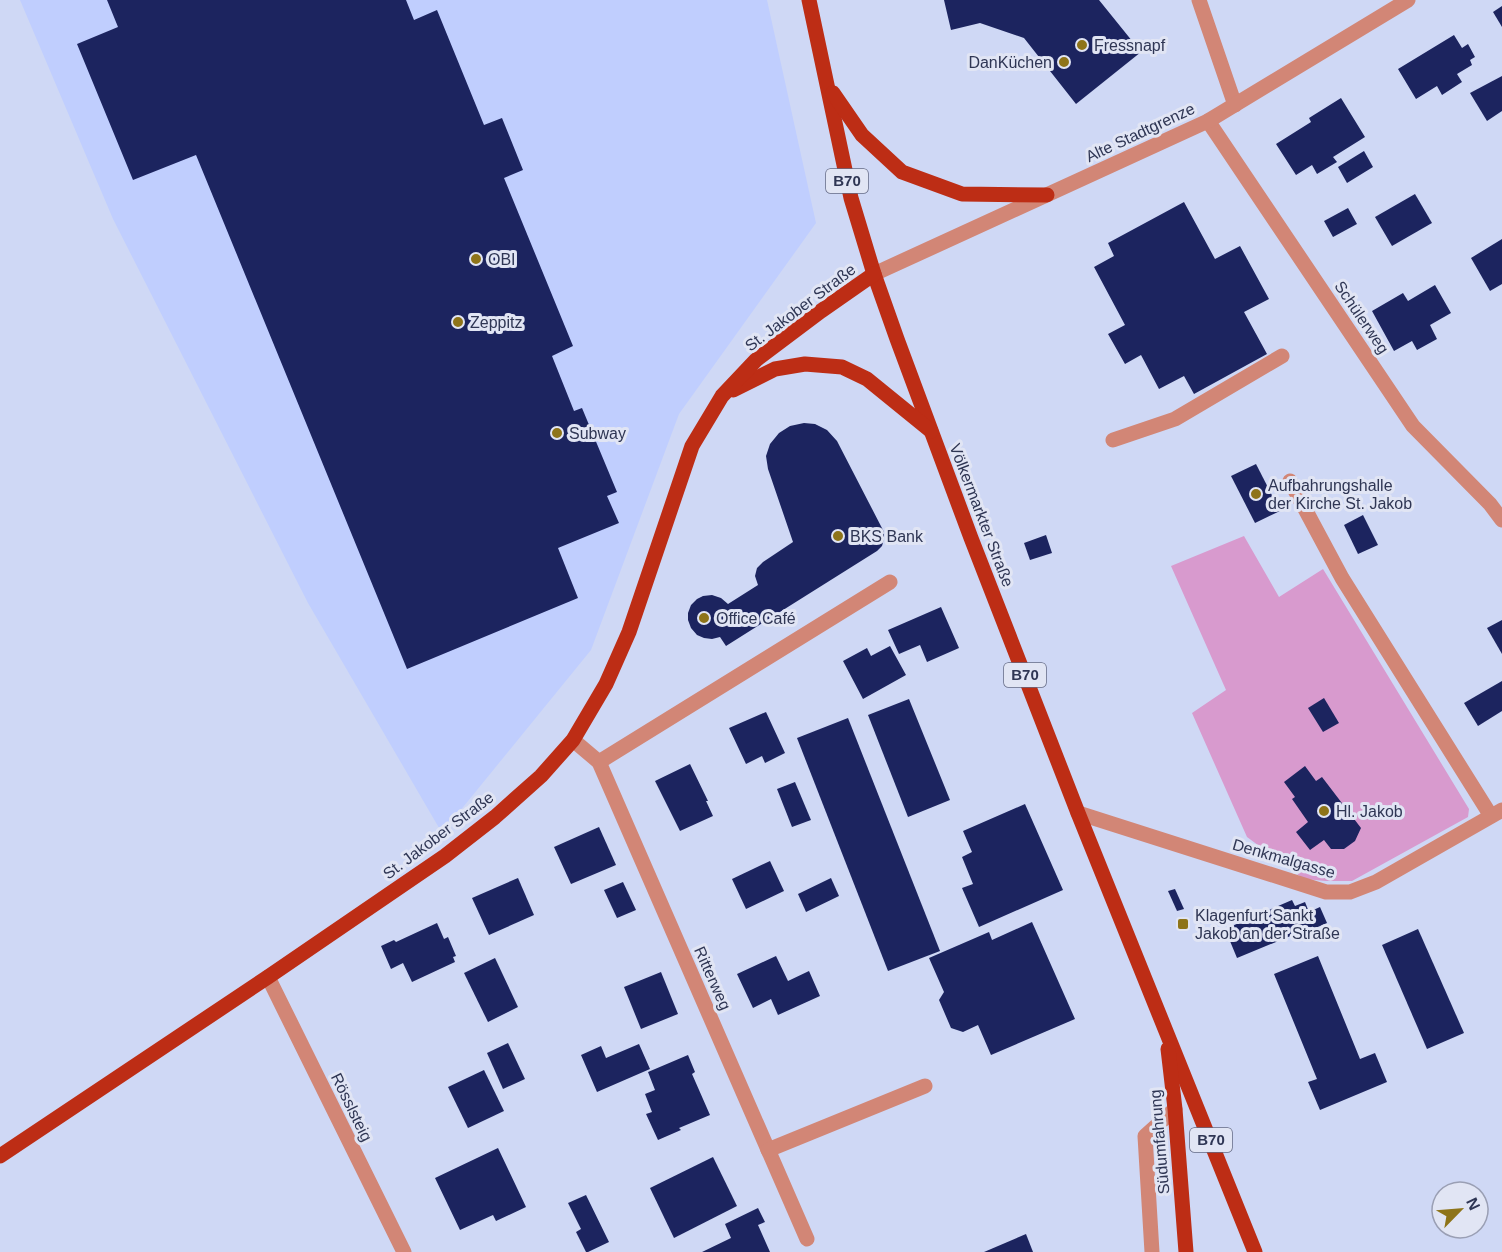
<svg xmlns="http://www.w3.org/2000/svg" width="1502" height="1252" font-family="Arial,sans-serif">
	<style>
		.built { fill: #c0cefe }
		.green { fill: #d89ace }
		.building { fill: #1c245f }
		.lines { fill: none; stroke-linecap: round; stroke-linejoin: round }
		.minor { stroke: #d28676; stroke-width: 15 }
		.major { stroke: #bd2d15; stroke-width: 15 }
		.poi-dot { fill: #8e7419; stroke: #e1e5f4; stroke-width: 2 }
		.labels { text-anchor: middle; stroke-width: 6; stroke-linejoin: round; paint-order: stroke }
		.shield { fill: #e1e5f4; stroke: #646a84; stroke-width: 1.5 }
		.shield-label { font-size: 15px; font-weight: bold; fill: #2f3654 }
		.poi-label { font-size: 16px; fill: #2f3654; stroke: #e1e5f4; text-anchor: start }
		.street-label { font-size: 16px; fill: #2f3654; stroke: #e1e5f4 }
	</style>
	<rect width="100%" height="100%" fill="#cfd8f5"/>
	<polygon class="built" points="20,0 767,0 816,223 679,414 591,650 442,833 308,603 113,219"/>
	<polygon class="green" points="1244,536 1279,597 1323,569 1469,809 1468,817 1352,881 1326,881 1304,879 1247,837 1192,713 1226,690 1171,566"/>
	<g class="building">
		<polygon points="107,0 406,0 414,20 437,10 484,125 502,118 523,170 504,178 573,346 552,356 574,411 582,408 617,492 607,496 619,523 558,548 578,598 407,669 196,155 133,180 77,44 118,27"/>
		<polygon points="944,0 1099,0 1141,52 1076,104 1024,38 980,23 951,30"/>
		<polygon points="1502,6 1502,27 1493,12"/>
		<polygon points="1454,35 1462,48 1468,44 1475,57 1470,60 1472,65 1457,74 1462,82 1442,95 1437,86 1416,99 1398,69"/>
		<polygon points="1502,76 1502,111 1487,121 1470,93"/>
		<polygon points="1341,98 1365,137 1333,157 1337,162 1317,174 1312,165 1296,175 1276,144 1311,122 1309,118"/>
		<polygon points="1364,151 1373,167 1347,183 1338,167"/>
		<polygon points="1415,194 1432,223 1392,246 1375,217"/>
		<polygon points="1184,202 1215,259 1240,246 1269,299 1244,312 1267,354 1194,394 1184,376 1159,389 1141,355 1125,364 1108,334 1125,325 1094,267 1114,256 1108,243"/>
		<polygon points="1348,208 1357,224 1333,237 1324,221"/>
		<polygon points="1502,239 1502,284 1490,291 1471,258"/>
		<polygon points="1435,285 1451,313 1430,325 1437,339 1417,350 1412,341 1394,351 1372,311 1403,293 1408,301"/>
		<polygon points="804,423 815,424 827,430 837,441 884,532 884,539 882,546 877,551 726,646 720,637 712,639 704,638 697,635 691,628 688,620 688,613 691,605 697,599 703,596 712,595 721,598 728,604 758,585 755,576 757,568 763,562 793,542 768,469 766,456 770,444 779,433 790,426"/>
		<polygon points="1256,464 1280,511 1255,523 1231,476"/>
		<polygon points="1363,515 1378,545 1358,554 1344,525"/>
		<polygon points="1046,535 1052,553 1030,560 1024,543"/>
		<polygon points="941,607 959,648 927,662 920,645 899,654 888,630"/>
		<polygon points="1502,620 1502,654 1487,628"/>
		<polygon points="890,646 906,675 863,699 843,661 867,648 871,656"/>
		<polygon points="1502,681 1502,711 1478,726 1464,703"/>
		<polygon points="1324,698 1339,723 1323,732 1308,708"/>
		<polygon points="909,699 950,800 908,817 868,715"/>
		<polygon points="766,712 785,753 765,763 762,756 746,764 729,728"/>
		<polygon points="848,718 940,951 888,971 797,738"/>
		<polygon points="690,764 708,801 706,801 713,816 680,831 655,781"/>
		<polygon points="1305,766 1316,781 1322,777 1361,828 1355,841 1344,849 1331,849 1324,840 1310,850 1296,832 1308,822 1292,799 1295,797 1284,782"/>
		<polygon points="795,782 811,820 792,827 777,789"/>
		<polygon points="1025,804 1063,890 979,927 962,888 973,884 962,857 972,852 963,831"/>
		<polygon points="599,827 616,865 571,884 554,847"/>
		<polygon points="770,861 784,891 746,909 732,879"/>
		<polygon points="518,878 534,915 489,935 472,898"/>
		<polygon points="831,878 839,896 806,912 798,894"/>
		<polygon points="623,882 636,910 617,918 604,890"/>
		<polygon points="1175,889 1184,909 1177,911 1168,891"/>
		<polygon points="1292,900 1295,906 1305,902 1309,912 1320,907 1327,923 1306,932 1305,930 1237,958 1225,929"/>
		<polygon points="1032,922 1075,1019 991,1055 978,1025 963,1032 951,1028 939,1000 944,992 929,958 989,932 992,940"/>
		<polygon points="437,923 444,939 448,937 456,956 453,957 455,962 412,982 403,963 391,969 381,946 394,940 396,942"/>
		<polygon points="1418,929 1464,1033 1427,1049 1382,945"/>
		<polygon points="776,956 788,981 809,971 820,996 778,1015 771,999 753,1008 737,974"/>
		<polygon points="1318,956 1360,1059 1375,1053 1387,1082 1320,1110 1308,1082 1317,1079 1274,974"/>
		<polygon points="495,958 518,1007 488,1022 464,973"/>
		<polygon points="661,972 678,1014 641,1029 624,987"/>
		<polygon points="508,1043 525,1079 503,1089 487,1053"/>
		<polygon points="639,1044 650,1069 597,1092 581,1055 601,1046 606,1058"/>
		<polygon points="688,1055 695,1072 692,1074 710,1115 679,1128 681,1130 658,1140 646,1114 652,1112 645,1094 655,1090 648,1072"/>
		<polygon points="484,1070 504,1111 468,1128 448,1087"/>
		<polygon points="498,1148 526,1207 496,1221 493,1215 460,1230 435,1178"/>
		<polygon points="713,1157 737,1206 674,1238 650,1188"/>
		<polygon points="586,1195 609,1242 588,1252 586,1252 576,1232 581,1229 568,1203"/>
		<polygon points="758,1208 765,1222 758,1225 770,1252 702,1252 731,1238 725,1224"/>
		<polygon points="1026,1234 1033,1252 984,1252"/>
	</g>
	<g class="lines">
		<g class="minor">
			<polyline points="1199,0 1235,105"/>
			<polyline points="1208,121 1413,426 1490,504 1502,520"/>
			<polyline points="874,274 1208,121 1408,0"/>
			<polyline points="1113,440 1175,419 1282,356"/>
			<polyline points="1290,481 1342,578 1491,816"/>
			<polyline points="573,740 599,762 807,1239"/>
			<polyline points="599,762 890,582"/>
			<polyline points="1078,813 1326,892 1350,892 1376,882 1502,810"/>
			<polyline points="268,977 404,1252"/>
			<polyline points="768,1150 925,1086"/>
			<polyline points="1152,1252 1145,1136 1175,1109"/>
		</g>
		<g class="major">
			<polyline points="809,0 851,198 874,274 897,339 971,538 1078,813 1255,1252"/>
			<polyline points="833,93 862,135 902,172 962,194 1047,195"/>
			<polyline points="733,390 775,369 805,364 842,367 867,379 931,431"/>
			<polyline points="1168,1049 1175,1109 1186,1252"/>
			<polyline points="0,1156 268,977 445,856 495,817 541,776 573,740 606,684 629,632 692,446 722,396 756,360 821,311 874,274"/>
		</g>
	</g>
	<g class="poi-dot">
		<circle cx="1082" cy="45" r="6"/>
		<circle cx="1064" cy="62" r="6"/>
		<circle cx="476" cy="259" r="6"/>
		<circle cx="458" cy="322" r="6"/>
		<circle cx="557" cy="433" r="6"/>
		<circle cx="1256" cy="494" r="6"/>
		<circle cx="838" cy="536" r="6"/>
		<circle cx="704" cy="618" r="6"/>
		<circle cx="1324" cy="811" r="6"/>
		<rect x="1177" y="918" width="12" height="12" rx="3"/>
	</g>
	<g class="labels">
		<g class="shield">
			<rect x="826" y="169" width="42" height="24" rx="4.5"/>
			<rect x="1004" y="663" width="42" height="24" rx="4.5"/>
			<rect x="1190" y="1128" width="42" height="24" rx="4.5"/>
		</g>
		<g class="shield-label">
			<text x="847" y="186">B70</text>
			<text x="1025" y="680">B70</text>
			<text x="1211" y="1145">B70</text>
		</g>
		<g class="poi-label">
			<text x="1094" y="51">Fressnapf</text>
			<text x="1052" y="68" text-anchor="end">DanKüchen</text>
			<text x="488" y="265">OBI</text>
			<text x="470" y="328">Zeppitz</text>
			<text x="569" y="439">Subway</text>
			<text x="1268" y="491">Aufbahrungshalle<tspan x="1268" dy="18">der Kirche St. Jakob</tspan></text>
			<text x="850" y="542">BKS Bank</text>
			<text x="716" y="624">Office Café</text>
			<text x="1336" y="817">Hl. Jakob</text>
			<text x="1195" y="921">Klagenfurt Sankt<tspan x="1195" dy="18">Jakob an der Straße</tspan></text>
		</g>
		<g class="street-label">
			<text transform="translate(1140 132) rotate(-25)" y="6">Alte Stadtgrenze</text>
			<text transform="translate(800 307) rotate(-37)" y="6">St. Jakober Straße</text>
			<text transform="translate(1362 317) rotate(56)" y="6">Schülerweg</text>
			<text transform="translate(982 515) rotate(69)" y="6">Völkermarkter Straße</text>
			<text transform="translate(438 835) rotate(-37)" y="6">St. Jakober Straße</text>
			<text transform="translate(1284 858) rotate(16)" y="6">Denkmalgasse</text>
			<text transform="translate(713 978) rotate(66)" y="6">Ritterweg</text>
			<text transform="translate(352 1107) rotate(64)" y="6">Rösslsteig</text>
			<text transform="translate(1159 1142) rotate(-95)" y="6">Südumfahrung</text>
		</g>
	</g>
	<g transform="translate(1460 1210) rotate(65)"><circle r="28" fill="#e1e5f4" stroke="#9a9fb4" stroke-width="1.5"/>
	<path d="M0-4.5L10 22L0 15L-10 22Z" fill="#8e7419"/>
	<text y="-9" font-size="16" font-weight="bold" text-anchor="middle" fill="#2f3654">N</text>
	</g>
</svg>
